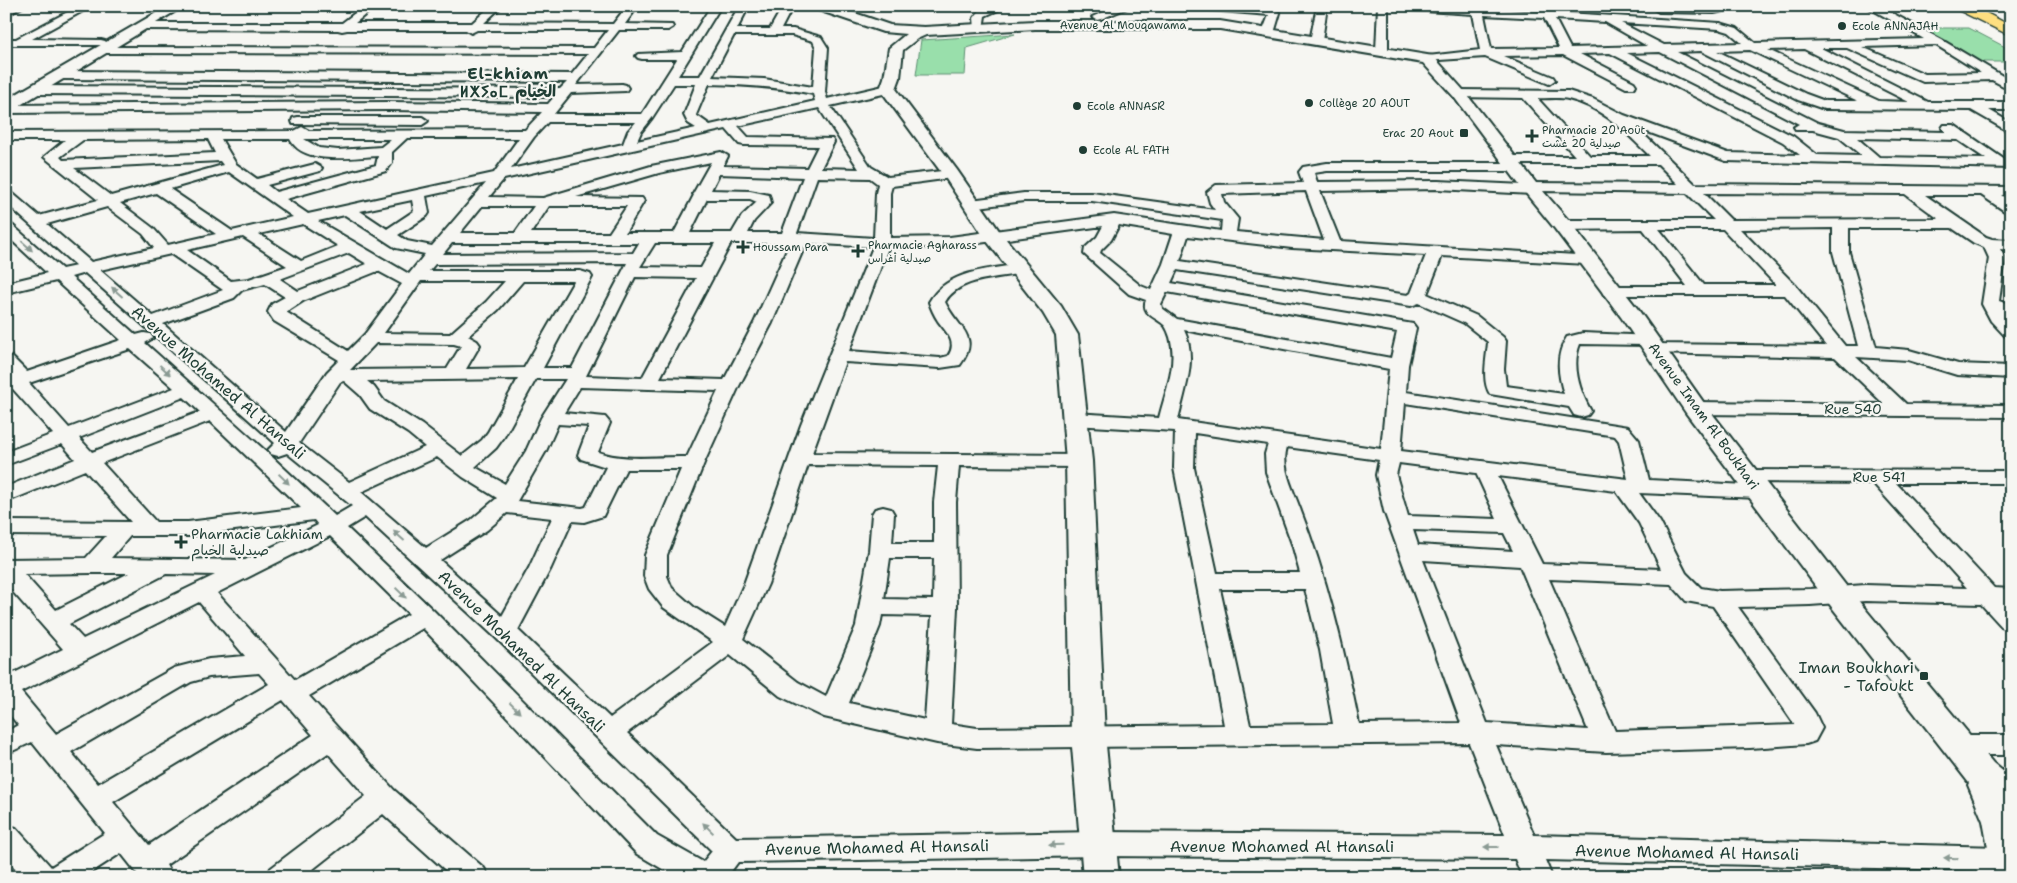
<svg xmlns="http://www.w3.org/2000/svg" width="2017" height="883" font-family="'Shantell Sans','Playpen Sans Arabic','Noto Sans Tifinagh',sans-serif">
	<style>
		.green { fill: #99dfab; stroke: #5c8e70 }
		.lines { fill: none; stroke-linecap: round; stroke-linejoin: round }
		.minor-casing { stroke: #1f3d34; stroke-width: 4 }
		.tertiary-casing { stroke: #1f3d34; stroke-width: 4 }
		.trunk-casing { stroke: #1f3d34; stroke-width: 3 }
		.minor { fill: #f6f6f2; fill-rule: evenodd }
		.tertiary { fill: #f6f6f2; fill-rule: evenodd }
		.trunk { fill: #fedf80; fill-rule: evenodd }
		.oneway { fill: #8a9a93 }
		.poi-dot { fill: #1f3d34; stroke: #f6f6f2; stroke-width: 2 }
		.labels { text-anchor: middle; stroke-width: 4.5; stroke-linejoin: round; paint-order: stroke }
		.far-street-label { font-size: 11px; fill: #1f3d34; stroke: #f6f6f2 }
		.far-poi-label { font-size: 11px; fill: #1f3d34; stroke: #f6f6f2; text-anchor: start }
		.street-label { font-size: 14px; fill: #1f3d34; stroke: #f6f6f2 }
		.poi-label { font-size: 14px; fill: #1f3d34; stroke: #f6f6f2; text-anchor: start }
		.far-district-label { font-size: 16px; font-weight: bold; letter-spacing: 1px; fill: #1f3d34; stroke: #f6f6f2 }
		.near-street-label { font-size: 16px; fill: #1f3d34; stroke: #f6f6f2 }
		.near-poi-label { font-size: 16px; fill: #1f3d34; stroke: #f6f6f2; text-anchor: end }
	</style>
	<rect width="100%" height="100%" fill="#f6f6f2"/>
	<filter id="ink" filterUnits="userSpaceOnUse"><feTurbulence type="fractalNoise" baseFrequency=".02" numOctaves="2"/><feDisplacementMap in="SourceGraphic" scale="10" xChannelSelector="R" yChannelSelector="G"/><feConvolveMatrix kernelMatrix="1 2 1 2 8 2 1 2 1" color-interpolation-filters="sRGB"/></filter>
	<g filter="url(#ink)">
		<g class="green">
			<polygon points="1916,28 1969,28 2011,50 2011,62 1977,62"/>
			<polygon points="1015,34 967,48 965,75 916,75 921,40"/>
		</g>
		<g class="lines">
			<defs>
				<g id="minor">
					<polygon points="11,6 24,6 6,16 6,9"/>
					<polygon points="79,6 92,6 32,39 101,40 105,41 107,43 105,45 6,45 6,39 16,39"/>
					<path d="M364 6H376L355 23H472L491 6H502L484 23 613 24 627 6H638L625 24 672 25 673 27 668 30H619L576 85 622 84 626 85 628 88 626 91 571 93 554 114H642L677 59H642L638 58 636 56 638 54 682 52 711 6H721L678 76H700L739 6H749L737 29H770L783 6H793L781 29H793L821 37 828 48 825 92 827 99 888 85 894 89 892 92 830 106 871 167 888 177 951 170 956 171 958 174 956 177 951 178 892 186 890 193V238L950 237 1114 215 1221 231 1222 220 1092 201H1024L971 208 966 207 964 204 966 201 971 200 1024 193H1092L1215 210 1210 203 1207 192 1216 185 1303 183 1299 172 1303 167 1327 163H1504L1502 160 1504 157 1509 156H1575L1523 98 1455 97 1453 94 1455 91 1459 90 1568 91 1593 99 1624 115 1728 153 1800 155 1783 142 1610 53 1580 54 1634 82 1636 85 1634 88H1626L1563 55 1503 56 1553 77 1555 80 1549 84 1485 57 1424 61 1422 59 1424 57 1428 56 1480 50 1473 14 1395 9 1390 6H1450L1541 12 1539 6H1549L1552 12 1720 23 1737 28 1755 43 1924 39 1866 6H1879L1942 40 2011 81V90L1992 80 1923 82 1847 48H1821L1928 102H2011V110H1989L2011 123V133L1971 110 1824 109 1798 100 1701 51 1677 52 1818 123 1844 130 1946 132 1942 128 1944 125H1954L2005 160H2011V168L1726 161 1637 128 1695 184 2011 187V195H2001L2011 202V213L2006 212 1981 195H1925L1986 237 1992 239 2011 240V250L2000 249 2005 258 1999 301 2011 305V315L2004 313 2011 321V337L2005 336 1991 321 1982 304 1989 258 1984 247 1974 243 1952 228H1849V252L1876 347 1909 350 1958 364 2011 366V378L1957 375 1908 360 1856 357 1906 404 2011 405V417L1695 414 1688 412 1685 408 1688 404 1695 402 1884 404 1835 357 1648 353 1645 349 1648 345 1654 344 1826 346 1785 295H1604L1602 291 1604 287 1610 286H1687L1643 229 1562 230 1557 228 1554 225 1557 222 1562 220H1714L1687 193 1539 191 1533 194 1438 189 1320 191 1340 241 1593 256 1595 259 1593 262 1587 264 1442 256 1427 294 1477 316 1503 337 1506 341 1504 369 1506 386 1564 394C1558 375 1555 355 1567 337L1583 333 1653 336 1656 340 1653 344 1647 345 1580 344C1571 366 1580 392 1591 411L1588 415 1581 417 1574 415 1569 407 1490 394C1481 381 1487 357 1488 342L1464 323 1419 303 1411 306 1177 270 1171 283 1413 324 1416 328 1408 365 1406 392 1628 427 1639 440 1649 480 1766 486 1770 491 1766 496 1759 498 1639 493 1660 522 1686 573 1701 588 1720 591 1810 589 1865 585 1967 588 1873 483 1747 482 1740 480 1737 476 1740 472 1747 470 2011 471V483H1896L1994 588 2011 589V605H2009L2011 630 2003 628 1981 604 1865 601 1810 605 1738 607 1815 713 1822 728 1815 741 1806 744 1750 748 1606 752 1496 745 1534 835 2000 847 2010 850V868L2000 871 1545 860 1552 877H1522L1515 859 1098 856 738 862 727 877H676L637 854 423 628 309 696 394 790 484 868 489 877H453L383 814 303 877H266L271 868 366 796 328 753 166 865 173 877H140L121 853 84 877H23L6 858V825L16 828 51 867 105 833 32 742 6 754V732L18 725 6 710V677L63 649 6 584V559L86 558 106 536 6 535V521L131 522 85 470 6 502V487L75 459 62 444 6 465V452L53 434 13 389 6 391V379L11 377 6 372V356L12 357 27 372 121 340 56 281 6 293V283L47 273 6 235V222L11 224 62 269 76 266 6 203V191L11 192 39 216 98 200 44 157 65 140H6V132L294 131 302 127 309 131 525 130 542 112 388 110 6 113V105L388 102 548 104 554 97 35 94 29 90 35 86 560 89 567 82 61 79 55 75 61 71 572 74 588 54 103 53 97 50 103 47 594 48 608 30H477L471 33 466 30H347L342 31 338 30 144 29 139 26 144 23H342ZM1484 15 1544 18 1559 48 1491 49ZM1555 19 1605 22 1647 46 1570 48ZM1621 23 1719 29 1729 32 1742 43 1664 45ZM734 35H792L813 41 816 48 813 87 764 79 712 77ZM1936 45 1981 73 1925 74 1862 47ZM1804 49 1909 102 1879 101 1768 50ZM1750 50 1858 101H1825L1806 94 1717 51ZM1660 52 1799 124 1794 127 1796 130H1813L1839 137 1862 156 1817 155 1793 136 1627 53ZM674 84H696L684 115 688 123 696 128 637 141 641 132 652 118ZM709 84C744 85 779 87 813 94L815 101 710 125 696 115ZM1537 98C1547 99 1558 97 1568 99 1603 107 1625 132 1650 156H1590ZM819 108 859 169 821 168 834 142 832 139 748 137 738 126ZM548 122H636L628 131 623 144 511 169 534 137ZM726 129 739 144 744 145 818 146 807 168 723 166 728 156 721 152 651 166 543 198 489 197 504 179ZM407 138H519L494 173 308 214 286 199 386 171 392 163V152ZM1857 138 1958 140 1986 159 1879 157ZM208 139 215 153 63 160 60 157 83 140ZM221 139H290C303 166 354 157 378 156L376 165 276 192 267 185 320 171 322 168 315 164 257 179 236 164ZM304 139H391L381 147 338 150 319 148ZM220 161 223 165 111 196 74 168ZM711 162 693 194 694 195 674 233H625L644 201 642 198 576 197 659 173ZM1519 164H1658L1678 184 1530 183 1524 185 1438 181 1317 182 1314 173 1327 171H1514L1519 170 1521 167ZM229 172 293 217 232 231 170 189ZM719 174 803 177 782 233H748L754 221 771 203 769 195 750 191 711 190ZM817 177 870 178 878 184 876 193 874 238 797 233ZM486 183 432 246 407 241 398 235 427 216 429 213 426 196ZM1306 191 1324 240 1236 232 1238 219 1224 202 1222 194ZM156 193 216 234 168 245 153 228 120 203ZM1704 193 1905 194 1939 219 1731 220ZM707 199H750L757 202 742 216 732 233H690ZM412 200 414 211 387 229 360 211ZM482 206H534L515 233H460ZM549 206H627L609 233H531ZM107 207 143 234 154 248 91 262 47 224ZM345 215 396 248 425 254 409 274 318 221ZM303 224 338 246 301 261 259 234ZM1119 225 1173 234 1163 264 1151 290 1141 286 1100 253 1101 250 1111 240ZM1103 226 1097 237 1085 248 1084 254 1129 294 1146 300C1140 315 1159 318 1165 326 1167 329 1169 334 1170 337 1178 364 1165 393 1159 418L1074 413 1067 415 1064 419 1067 423 1074 425 1175 431 1174 468 1224 725 977 728 951 724 957 608 956 502 959 466 1079 467 1086 465 1089 461 1086 457 1079 455 812 453 845 362 940 368 960 365C982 336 957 328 945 302 960 276 1000 279 1026 272L1028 269 1026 266 1020 264C987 270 948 270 929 302 931 308 934 315 938 321 946 332 958 342 948 356L940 358 849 351 888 248 950 247ZM1833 228V252L1858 346H1845L1796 286 1740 229ZM1659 229H1723L1776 285H1704ZM1188 236 1292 248 1426 255 1411 293 1408 295 1180 261ZM243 237 287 266 249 279 231 281 187 250ZM452 243H639L633 253 443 254ZM655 243H715L701 268 640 267ZM731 243H790L754 323 724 380 660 378ZM806 243 873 247 801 425 744 584 725 627 695 608 672 588 667 576V555L704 463 739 386 772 323ZM349 253 367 264 298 291 280 279ZM171 254 223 290 153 316 100 270ZM627 263 572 368H543L592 277 590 274 580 271H429L435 264ZM378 271 402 284 365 334 348 351 286 312 303 301ZM85 273 275 443 268 450 271 454 278 456 287 453 352 506 335 516 270 455 145 343 153 338 150 334 144 333 136 335 71 277ZM635 277 696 278 642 378 586 376ZM421 281H505L486 302 450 334 384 333ZM523 281H574L524 368 466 369 480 345 477 341 468 336 498 310ZM265 284 285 297 272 304 268 312 274 321 339 360 327 372 286 432 163 324 234 298 242 290ZM1167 292 1397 332 1391 358 1177 319 1162 308 1161 304ZM1184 330 1389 369 1381 449 1178 420C1184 391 1198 359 1184 330ZM376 343 454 344 461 346 447 369 350 370ZM130 349 174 388 69 428 29 383ZM518 379 488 432 482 440 462 456 422 425 384 401 374 387 367 381ZM536 379H566L541 418 526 451 505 484 475 467 496 448 504 437ZM344 381 360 395 370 409 408 433 425 447 349 482 299 443 340 382ZM580 387 718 391 687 457C659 456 625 462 598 452L610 423 605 417 564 413ZM184 397 200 412 92 452 79 438ZM1405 403 1615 436 1619 441 1628 479 1401 451ZM210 421 301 508 188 522H156L102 463ZM558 424 589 426 578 455 581 459 606 467 586 507 582 508 517 501 546 451ZM1195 433 1268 444 1265 454 1266 472 1292 544 1300 573H1217L1194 468ZM1287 447 1379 460 1376 475 1384 511 1461 723 1359 724C1344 649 1327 577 1299 506 1292 487 1281 467 1287 447ZM437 457 463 477 497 498 471 520 426 548 361 492ZM1399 463 1476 473 1497 519 1408 516 1396 475ZM808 465 938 466 934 502V543H892L894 514 891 509 883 507 875 509 872 514 869 551 856 626 826 697 798 682 743 639 768 584ZM626 469H681L645 555 644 576 649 589 663 607 713 642 610 718 518 630 551 568 572 521 584 522 603 516ZM1498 476 1616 491 1639 523 1661 569 1542 564ZM507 513 552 518 529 568 502 616 440 560 487 530ZM365 517 496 638 712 851 703 862 657 836 433 610 347 528ZM314 520 318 525 245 560 111 558 130 536H188ZM1413 530 1504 533 1513 551 1418 545ZM330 536 409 614 295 680 217 593ZM890 558H934L933 600 884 599ZM1423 560 1520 566 1588 730 1487 723ZM92 573H129L56 610 24 574ZM166 574 215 575 83 639 69 624ZM1549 579 1671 584 1686 601 1713 606 1795 725 1615 731ZM1220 589H1305L1320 650 1333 724 1250 725ZM199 602 245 656 209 659 174 668 56 734 21 692ZM882 615 932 616 925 720 849 703 880 626ZM730 655 780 696 824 717 937 743 977 748 1469 743 1505 835 1098 832 736 838 627 733ZM259 673 269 684 98 784 71 752 191 682 209 677ZM283 700 313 735 149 845 113 802Z"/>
					<polygon points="989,6 1007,6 985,16 983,29 975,29 974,18 980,10"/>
					<polygon points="1117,6 1132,6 1101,19 1097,20 1092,17"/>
					<path d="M1192 6C1208 6 1271 4 1280 13L1274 33 1268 36 1262 33 1269 15 1197 9Z"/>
					<polygon points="1317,6 1327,6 1322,41 1316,44 1310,41"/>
					<polygon points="1378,6 1388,6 1388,51 1382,54 1376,51"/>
					<polygon points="1657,6 1740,6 1739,8 1714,13 1659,12 1654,9"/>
					<polygon points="298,117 422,117 428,121 422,125 293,124 292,121 293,118"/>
					<polygon points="1959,735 2011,735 2011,755 1959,755 1950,752 1946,745 1950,738"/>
				</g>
				<g id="tertiary">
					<polygon points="168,6 184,6 12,110 6,112 6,100"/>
					<polygon points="814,6 834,6 890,25 924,27 1035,21 1220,21 1433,56 1464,91 1536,183 1569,221 1637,308 1704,403 1847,587 1993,763 2011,778 2011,877 1979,877 1977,866 1988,848 1983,821 1968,785 1969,783 1827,601 1686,413 1621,317 1555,229 1524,191 1454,97 1423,63 1220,29 1035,29 926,35 917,39 903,50 900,78 896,89 957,170 1000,232 1061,306 1078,335 1092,461 1105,735 1119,877 1083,877 1071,735 1066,461 1056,335 1043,313 986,240 944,176 880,89 884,78 889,48 906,34 883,32 815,9"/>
				</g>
				<polygon id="trunk" points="1954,6 1973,6 2011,26 2011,36 1956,9"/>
			</defs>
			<use href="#minor" class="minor-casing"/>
			<use href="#tertiary" class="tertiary-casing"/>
			<use href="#trunk" class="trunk-casing"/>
			<use href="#minor" class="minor"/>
			<use href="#tertiary" class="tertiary"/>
			<use href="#trunk" class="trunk"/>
		</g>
		<defs><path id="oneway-solid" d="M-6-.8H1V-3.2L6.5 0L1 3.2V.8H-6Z" transform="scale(1.25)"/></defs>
		<g class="oneway">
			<use href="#oneway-solid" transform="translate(27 246) rotate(42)"/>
			<use href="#oneway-solid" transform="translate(117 292) rotate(-138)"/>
			<use href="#oneway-solid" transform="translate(165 370) rotate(43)"/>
			<use href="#oneway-solid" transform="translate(284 479) rotate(44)"/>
			<use href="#oneway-solid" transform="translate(399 536) rotate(-138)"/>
			<use href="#oneway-solid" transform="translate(401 593) rotate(44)"/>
			<use href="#oneway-solid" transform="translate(515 708) rotate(45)"/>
			<use href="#oneway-solid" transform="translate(708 828) rotate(-136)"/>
			<use href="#oneway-solid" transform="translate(1056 845) rotate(179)"/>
			<use href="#oneway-solid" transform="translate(1491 847) rotate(-180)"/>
			<use href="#oneway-solid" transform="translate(1951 858) rotate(-179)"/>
		</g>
	</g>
	<g class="poi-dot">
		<circle cx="1842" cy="26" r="5"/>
		<circle cx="1309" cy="103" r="5"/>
		<circle cx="1077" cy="106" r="5"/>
		<rect x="1459" y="128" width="10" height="10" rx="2.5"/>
		<path d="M1529.5 128.5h5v5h5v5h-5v5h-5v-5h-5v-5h5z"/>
		<circle cx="1083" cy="150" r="5"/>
		<path d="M740.5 239.5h5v5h5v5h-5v5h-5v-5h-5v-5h5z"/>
		<path d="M855.5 243.5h5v5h5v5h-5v5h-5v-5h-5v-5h5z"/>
		<path d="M178.5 534.5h5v5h5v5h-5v5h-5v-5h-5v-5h5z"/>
		<rect x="1919" y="671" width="10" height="10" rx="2.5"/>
	</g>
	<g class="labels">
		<g class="far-street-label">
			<text x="1123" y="29">Avenue Al Mouqawama</text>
		</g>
		<g class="far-poi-label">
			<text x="1852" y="30">Ecole ANNAJAH</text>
			<text x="1319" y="107">Collège 20 AOUT</text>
			<text x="1087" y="110">Ecole ANNASR</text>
			<text x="1542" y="134">Pharmacie 20 Août<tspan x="1542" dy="13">صيدلية 20 غشت</tspan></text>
			<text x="1454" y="137" text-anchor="end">Erac 20 Aout</text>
			<text x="1093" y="154">Ecole AL FATH</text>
			<text x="868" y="249">Pharmacie Agharass<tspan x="868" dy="13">صيدلية أغراس</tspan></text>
			<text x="753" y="251">Houssam Para</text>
		</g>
		<g class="street-label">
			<text x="1853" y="414">Rue 540</text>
			<text transform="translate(1704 416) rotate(54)" y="5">Avenue Imam Al Boukhari</text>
			<text x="1879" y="482">Rue 541</text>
		</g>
		<g class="poi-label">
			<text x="191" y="539">Pharmacie Lakhiam<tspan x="191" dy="16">صيدلية الخيام</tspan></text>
		</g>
		<g class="far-district-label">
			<text x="508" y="79">El-khiam<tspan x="508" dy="18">ⵍⵅⵢⴰⵎ الخيام</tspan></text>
		</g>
		<g class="near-street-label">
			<text transform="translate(219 382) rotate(41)" y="6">Avenue Mohamed Al Hansali</text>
			<text transform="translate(522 651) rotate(44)" y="6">Avenue Mohamed Al Hansali</text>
			<text x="1282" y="852">Avenue Mohamed Al Hansali</text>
			<text transform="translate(877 847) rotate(-1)" y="6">Avenue Mohamed Al Hansali</text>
			<text transform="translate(1687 852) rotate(1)" y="6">Avenue Mohamed Al Hansali</text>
		</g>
		<g class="near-poi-label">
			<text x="1914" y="673">Iman Boukhari<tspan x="1914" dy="18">- Tafoukt</tspan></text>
		</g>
	</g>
	<rect width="2017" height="883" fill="none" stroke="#f6f6f2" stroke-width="25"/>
	<rect x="12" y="12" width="1992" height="858" fill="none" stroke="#1f3d34" stroke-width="2" filter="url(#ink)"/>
</svg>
